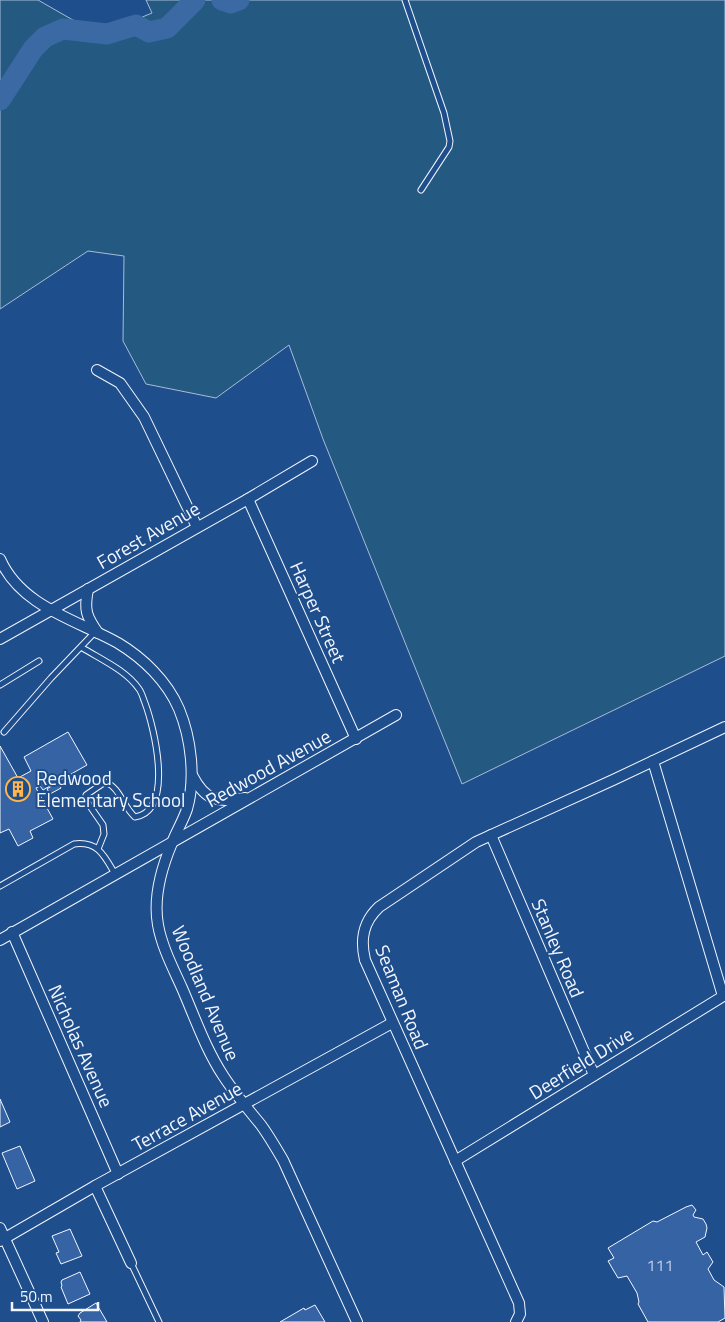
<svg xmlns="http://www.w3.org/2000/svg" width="725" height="1322" font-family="'Titillium Web',sans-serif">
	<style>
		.green { fill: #245a82; stroke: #a8bbd7 }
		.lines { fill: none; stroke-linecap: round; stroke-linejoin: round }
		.river { stroke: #3b69a3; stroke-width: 21 }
		.building { fill: #3563a3; stroke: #f2f6ff }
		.lane-casing { stroke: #f2f6ff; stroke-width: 7 }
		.street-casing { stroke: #f2f6ff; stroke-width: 12 }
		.lane { stroke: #1f4e8c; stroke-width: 5 }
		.street { stroke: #1f4e8c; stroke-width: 10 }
		.labels { text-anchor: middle; stroke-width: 4; stroke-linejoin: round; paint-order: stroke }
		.number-label { font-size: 16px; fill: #c3d1e8 }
		.street-label { font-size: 19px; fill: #f2f6ff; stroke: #1f4e8c }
		.poi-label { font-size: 19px; fill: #f2f6ff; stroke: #1f4e8c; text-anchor: start }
	</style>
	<rect width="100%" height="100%" fill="#1f4e8c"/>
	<polygon class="green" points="0,0 38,0 99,35 152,13 146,0 725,0 725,656 462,784 323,439 289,345 216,398 146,384 123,341 124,256 88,251 0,309"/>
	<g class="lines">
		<g class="river">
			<polyline points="222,0 231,3 239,0"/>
			<polyline points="0,100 33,49 45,37 63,29 107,34 136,25 149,32 167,28 195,0"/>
		</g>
	</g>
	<g class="building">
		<polygon points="68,732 87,765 43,790 40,786 36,788 53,819 30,831 33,838 18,846 9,829 0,833 0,746 18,778 31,771 24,757"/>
		<polygon points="58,782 61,788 50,794 47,789"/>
		<polygon points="0,1099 10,1122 0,1127"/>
		<polygon points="20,1146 35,1181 17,1189 2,1153"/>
		<polygon points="692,1205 696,1210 693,1215 694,1217 703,1219 706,1224 707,1228 705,1237 696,1242 703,1255 707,1252 713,1262 708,1269 714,1280 724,1287 725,1318 718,1322 648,1322 638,1304 639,1302 637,1293 627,1276 618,1278 608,1261 614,1258 608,1248 653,1221 657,1222 686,1207"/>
		<polygon points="70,1229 82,1256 61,1264 56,1253 59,1252 52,1236"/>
		<polygon points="80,1272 90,1294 68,1304 61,1287 62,1286 61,1282 62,1280"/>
		<polygon points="96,1303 107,1322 80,1322 81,1320 78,1316 80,1313"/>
		<polygon points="315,1305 325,1322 280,1322 304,1308 305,1310"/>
	</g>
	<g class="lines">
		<defs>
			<g id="lane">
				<polyline points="405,0 444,113 450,141 449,147 421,190"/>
				<path d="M81 647C100 659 126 670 139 689 142 693 143 698 145 703 154 727 175 811 135 817 123 807 120 787 105 782L86 795 85 799 103 825 104 834 98 849"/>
				<polyline points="0,685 39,661"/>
				<polyline points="4,732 51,678 95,632"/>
				<path d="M0 886 74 844C98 841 104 855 115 874"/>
				<polyline points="131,1263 159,1322"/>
			</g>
			<g id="street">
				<polyline points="97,370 120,383 144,417 197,527"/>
				<polyline points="248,499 356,739"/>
				<path d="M0 559C21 607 77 620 118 643 143 658 167 681 179 709 191 738 196 778 187 809 183 821 176 832 172 843 161 869 153 897 158 925 162 947 173 968 182 988 195 1018 206 1050 224 1077 235 1094 248 1109 261 1125 269 1136 276 1148 283 1160L357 1322"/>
				<path d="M88 589C84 610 86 616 98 633"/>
				<polyline points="0,639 248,499 312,461"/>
				<polyline points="653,761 723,996"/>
				<path d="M192 775C206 802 217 802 245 798"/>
				<polyline points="491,835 594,1075"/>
				<polyline points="12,932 118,1174"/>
				<polyline points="0,940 396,715"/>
				<polyline points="455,1161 725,995"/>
				<polyline points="95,1186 131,1263"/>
				<polyline points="0,1228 43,1322"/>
				<polyline points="0,1241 95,1186 392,1023"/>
				<path d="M516 1322 520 1314 519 1303 365 960C360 939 363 922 379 907L476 842 613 780 725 727"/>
			</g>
		</defs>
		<use href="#lane" class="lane-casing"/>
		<use href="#street" class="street-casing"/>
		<use href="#lane" class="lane"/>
		<use href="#street" class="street"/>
	</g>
	<defs>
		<symbol id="building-ring" viewBox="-11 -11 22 22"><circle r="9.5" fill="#1f4e8c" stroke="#ffb74d" stroke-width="1.5"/><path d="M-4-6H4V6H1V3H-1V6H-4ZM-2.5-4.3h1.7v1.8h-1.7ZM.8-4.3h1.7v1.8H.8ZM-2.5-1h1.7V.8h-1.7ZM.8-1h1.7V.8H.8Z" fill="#ffb74d"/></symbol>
	</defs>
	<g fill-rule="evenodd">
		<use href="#building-ring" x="4" y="775" width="28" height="28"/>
	</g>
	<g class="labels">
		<g class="number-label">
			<text x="660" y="1271">111</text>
		</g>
		<g class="street-label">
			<text transform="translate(148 535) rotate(-30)" y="7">Forest Avenue</text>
			<text transform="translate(318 612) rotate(66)" y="7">Harper Street</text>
			<text transform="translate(268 768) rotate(-29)" y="7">Redwood Avenue</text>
			<text transform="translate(558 948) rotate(67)" y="7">Stanley Road</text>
			<text transform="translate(206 993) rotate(67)" y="7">Woodland Avenue</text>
			<text transform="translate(402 997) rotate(68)" y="7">Seaman Road</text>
			<text transform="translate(81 1046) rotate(66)" y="7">Nicholas Avenue</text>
			<text transform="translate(581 1063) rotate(-32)" y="7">Deerfield Drive</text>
			<text transform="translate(187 1116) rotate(-29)" y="7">Terrace Avenue</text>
		</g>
		<g class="poi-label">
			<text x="36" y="785">Redwood<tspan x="36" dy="22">Elementary School</tspan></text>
		</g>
	</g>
	<path d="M12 1302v8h86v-8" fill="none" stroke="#f2f6ff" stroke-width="2.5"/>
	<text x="20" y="1302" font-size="15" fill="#f2f6ff" stroke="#1f4e8c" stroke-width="4" paint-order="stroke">50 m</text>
</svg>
